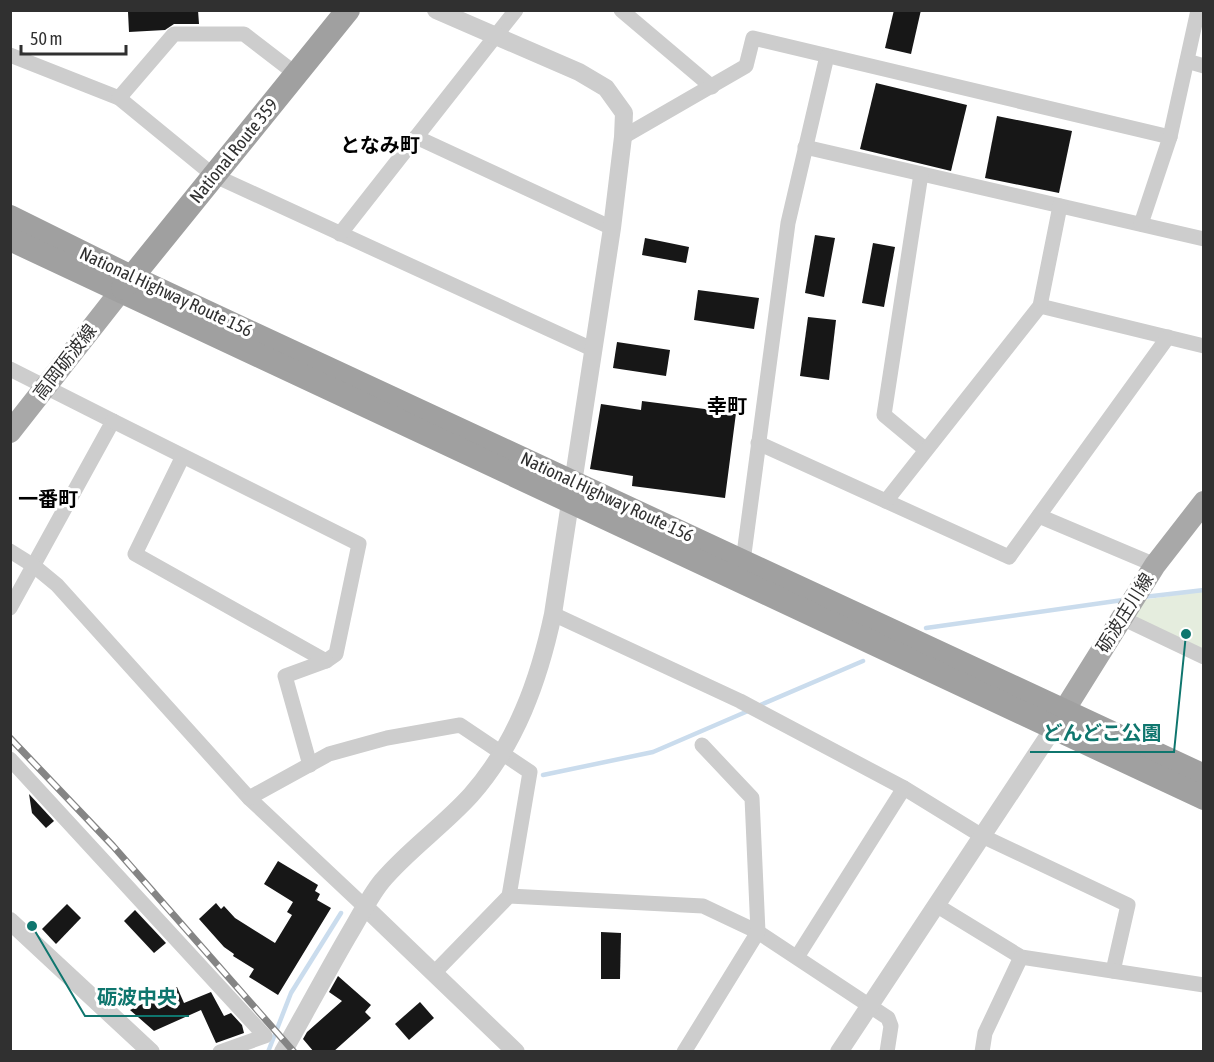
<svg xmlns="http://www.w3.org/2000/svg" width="1214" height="1062" font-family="'Asap Condensed','Noto Sans JP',sans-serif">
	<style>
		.green { fill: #e5edde }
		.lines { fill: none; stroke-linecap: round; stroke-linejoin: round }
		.stream { stroke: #cadced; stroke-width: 4.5 }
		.building { fill: #171717 }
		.minor { stroke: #cdcdcd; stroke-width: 15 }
		.tertiary { stroke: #cdcdcd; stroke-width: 18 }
		.primary { stroke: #a8a8a8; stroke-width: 22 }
		.trunk { stroke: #a0a0a0; stroke-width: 24 }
		.rail-casing { stroke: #858585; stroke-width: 7 }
		.rail { stroke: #fff; stroke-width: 4.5; stroke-dasharray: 14; stroke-linecap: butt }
		.labels { text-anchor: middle; stroke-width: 6; stroke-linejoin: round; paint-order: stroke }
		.street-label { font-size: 18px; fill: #303030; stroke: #fff }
		.neighbourhood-label { font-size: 20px; font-weight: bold; fill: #000; stroke: #fff }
		.leader { fill: none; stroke: #0f766e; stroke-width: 2 }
		.callout-dot { fill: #0f766e; stroke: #fff; stroke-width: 2 }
		.callout-label { font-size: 20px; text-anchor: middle; font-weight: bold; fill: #0f766e; stroke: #fff; stroke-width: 6; stroke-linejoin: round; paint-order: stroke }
	</style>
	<rect width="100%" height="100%" fill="#fff"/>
	<polygon class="green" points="1203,591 1203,650 1134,617 1135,601"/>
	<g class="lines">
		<g class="stream">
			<polyline points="1144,597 1204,590"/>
			<polyline points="926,628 1123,600"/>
			<polyline points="758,706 863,661"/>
			<polyline points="543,775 653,752 748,711"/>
			<polyline points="268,1052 291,993 341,913"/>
		</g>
	</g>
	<g class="building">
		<polygon points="140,10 198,10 199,24 174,24 165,30 129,32 128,12"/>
		<polygon points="894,10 921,10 911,54 885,48"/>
		<polygon points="876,83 967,105 951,171 860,149"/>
		<polygon points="997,116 1072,131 1059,193 985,178"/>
		<polygon points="815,235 835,238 824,297 805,293"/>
		<polygon points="645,238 689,247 686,263 642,255"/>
		<polygon points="873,243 895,247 884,307 862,303"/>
		<polygon points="698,290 759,298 754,329 694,320"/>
		<polygon points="808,317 836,320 829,380 800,376"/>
		<polygon points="617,342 670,350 666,376 613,368"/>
		<polygon points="642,401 736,413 725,498 632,486 633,476 590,469 601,404 641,410"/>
		<polygon points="29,794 54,821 46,828 32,813"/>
		<polygon points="278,861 318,885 315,891 320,894 317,900 331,908 278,995 249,977 254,969 233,956 234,954 224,947 199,919 216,903 221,909 224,906 235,918 275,943 292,915 287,912 293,902 264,884"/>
		<polygon points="67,904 81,918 56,944 42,929"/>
		<polygon points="135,910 166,943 154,953 124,921"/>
		<polygon points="601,932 621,933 620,979 601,979"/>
		<polygon points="338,976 371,1005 365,1012 371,1018 333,1052 314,1052 303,1039 307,1032 342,1001 329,992"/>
		<polygon points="177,987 184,1003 211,992 224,1016 231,1013 242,1025 244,1033 216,1043 201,1010 154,1031 130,1010"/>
		<polygon points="420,1002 434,1018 409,1040 395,1024"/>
	</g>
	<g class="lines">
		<g class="minor">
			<polyline points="621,10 712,87"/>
			<polyline points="10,55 119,98 213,175 592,349"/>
			<polyline points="1187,61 1204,66"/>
			<polyline points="119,98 174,34 244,34 296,74"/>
			<polyline points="416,137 612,228"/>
			<polyline points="623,137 746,66 753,38 1170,137"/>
			<polyline points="805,147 1204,239"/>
			<polyline points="921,174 884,415 926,450"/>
			<polyline points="1141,224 1170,137 1198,10"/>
			<polyline points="340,234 516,10"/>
			<polyline points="1040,306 1204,346"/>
			<polyline points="10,369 113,421 10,608"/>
			<polyline points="113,421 359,544 336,654 326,661 135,554 183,456"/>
			<polyline points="758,443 1009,557 1168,337"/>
			<polyline points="886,501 1040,306 1060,206"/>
			<polyline points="1039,516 1155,565"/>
			<polyline points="10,551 34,566 57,585 249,798 365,907"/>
			<polyline points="742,569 788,223 827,56"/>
			<polyline points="553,614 740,701 904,788 982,836 1128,905 1113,971"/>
			<polyline points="1122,618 1204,657"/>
			<polyline points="10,759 265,1036 220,1052"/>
			<polyline points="310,765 285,676 326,661"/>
			<polyline points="249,798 329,754 387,738 460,725 530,772 509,896"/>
			<polyline points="936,905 1021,957 1204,985"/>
			<polyline points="797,957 904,788"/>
			<polyline points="435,972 509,896 703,906 758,932 888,1018 891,1026 887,1052"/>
			<polyline points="684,1052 758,932 752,798 702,745"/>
			<polyline points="982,1052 985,1033 1021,957"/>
		</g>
		<g class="tertiary">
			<polyline points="365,907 516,1052"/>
			<polyline points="10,921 151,1052"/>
			<path d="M283 1052C305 1013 326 974 348 936 359 918 369 897 382 881 408 850 443 826 471 795 516 744 539 680 553 614L612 228 623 137 624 113 606 88 579 72 436 10"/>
			<polyline points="839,1052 1053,729"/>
		</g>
		<g class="primary">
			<polyline points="10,432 120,292"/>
			<polyline points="1055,725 1155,565 1204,502"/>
		</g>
		<g class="trunk">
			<polyline points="10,217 131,277 1204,776"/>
			<path d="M10 239C407 427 805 613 1204 798"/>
			<polyline points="123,288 348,10"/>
		</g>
		<defs>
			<polyline id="rail" points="10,738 113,846 294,1052"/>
		</defs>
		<use href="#rail" class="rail-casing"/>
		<use href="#rail" class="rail"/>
	</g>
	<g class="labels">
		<g class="street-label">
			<text transform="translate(234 151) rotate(-51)" y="6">National Route 359</text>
			<text transform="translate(166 292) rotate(25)" y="6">National Highway Route 156</text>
			<text transform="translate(65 362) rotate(-52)" y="6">高岡砺波線</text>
			<text transform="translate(607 497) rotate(25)" y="6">National Highway Route 156</text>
			<text transform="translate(1125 613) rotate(-58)" y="6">砺波庄川線</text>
		</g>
		<g class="neighbourhood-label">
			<text x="380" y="152">となみ町</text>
			<text x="727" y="413">幸町</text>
			<text x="48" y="506">一番町</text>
		</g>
	</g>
	<path class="leader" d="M1186 634L1174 752H1030M32 926L85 1016H189"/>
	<g class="callout-dot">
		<circle cx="1186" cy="634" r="6"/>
		<circle cx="32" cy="926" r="6"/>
	</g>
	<g class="callout-label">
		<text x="1102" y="740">どんどこ公園</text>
		<text x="137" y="1004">砺波中央</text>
	</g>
	<rect width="1214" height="1062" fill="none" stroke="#303030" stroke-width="24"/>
	<path d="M21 45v9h105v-9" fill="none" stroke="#303030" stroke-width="3"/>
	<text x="30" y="45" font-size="18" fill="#303030" stroke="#ffffff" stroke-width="4.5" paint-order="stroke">50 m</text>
</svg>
